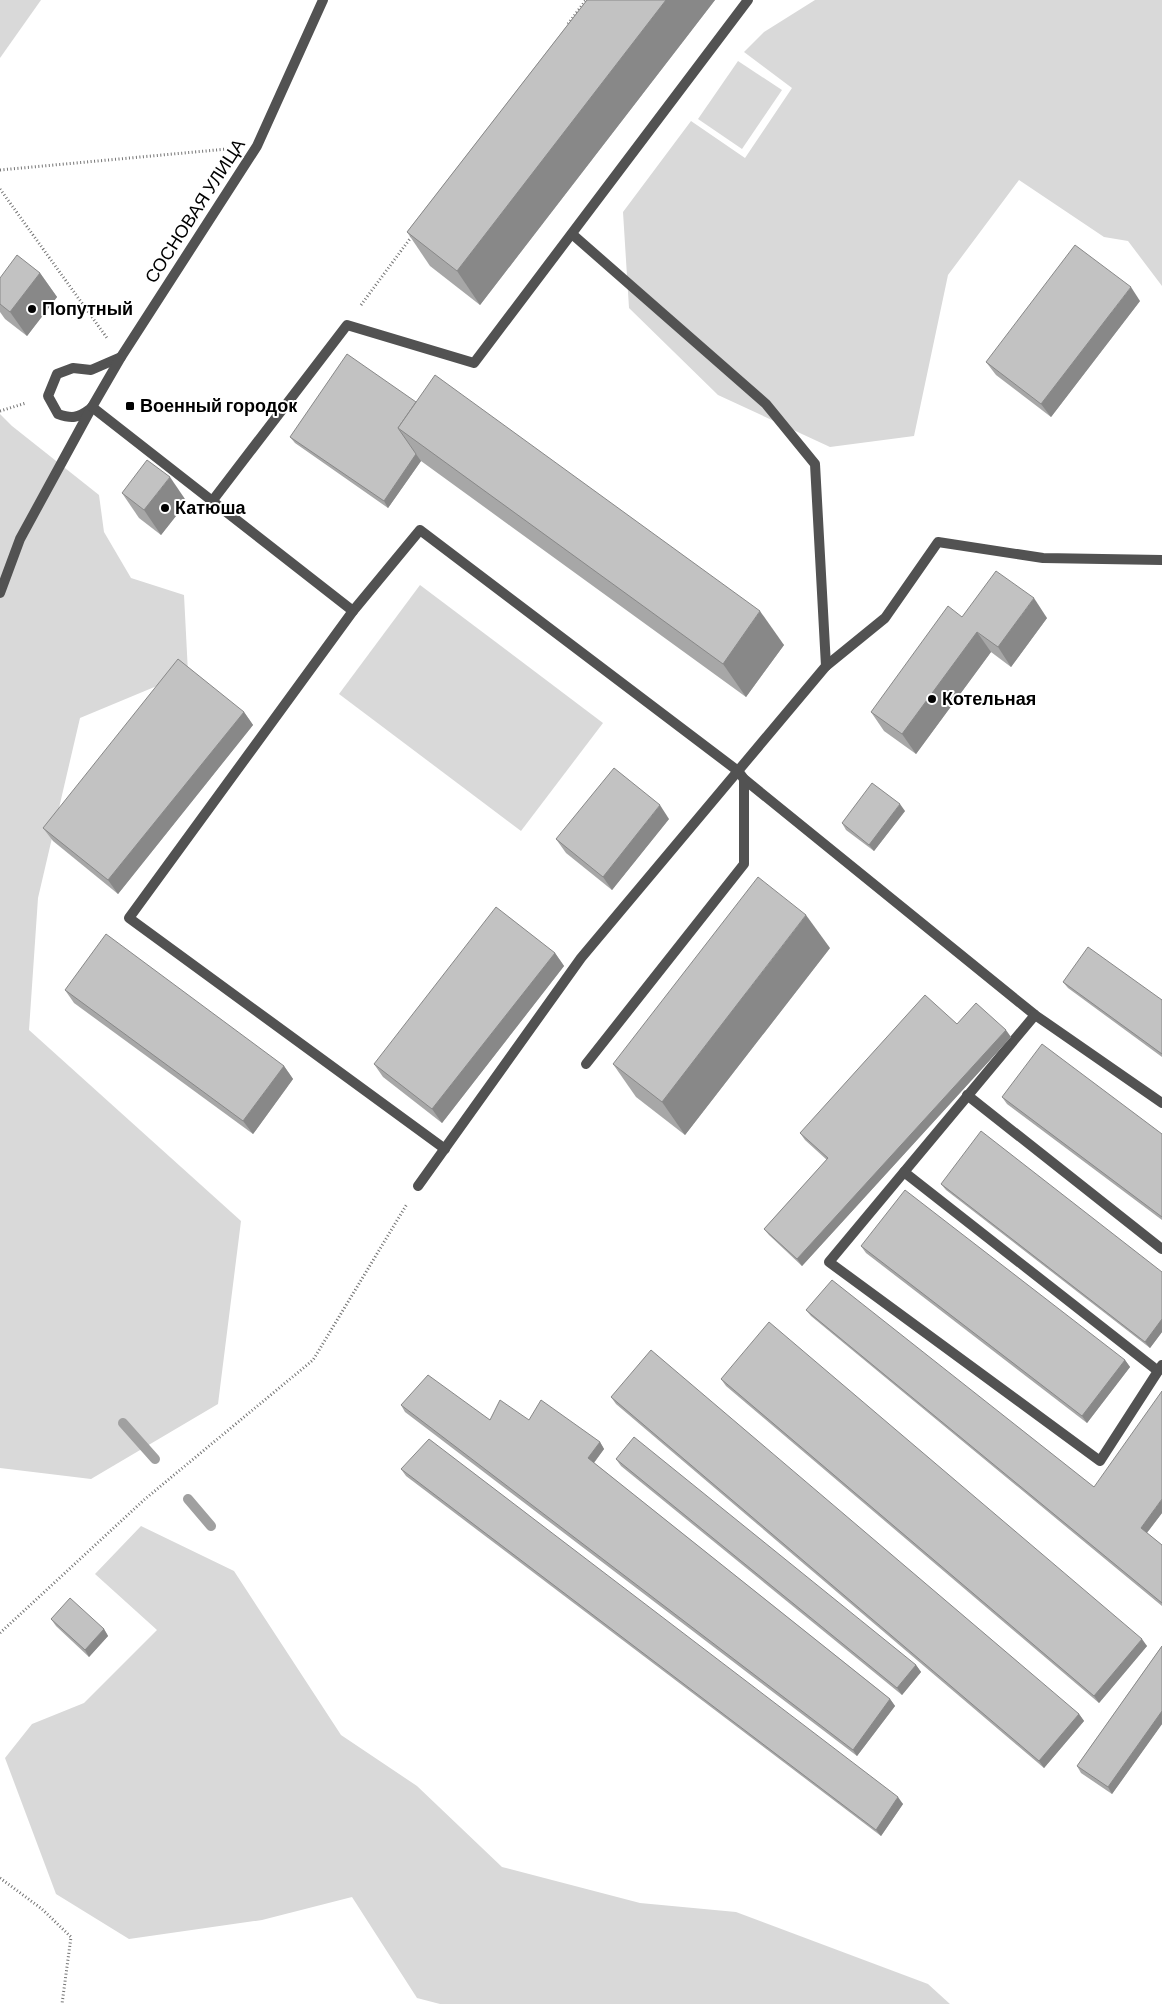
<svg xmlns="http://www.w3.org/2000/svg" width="1162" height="2004" font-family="Barlow,sans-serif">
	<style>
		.green { fill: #d9d9d9 }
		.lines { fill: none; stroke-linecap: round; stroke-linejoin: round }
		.stream { stroke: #a0a0a0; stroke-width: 10 }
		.path { stroke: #747474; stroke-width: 3; stroke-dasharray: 1 2.5; stroke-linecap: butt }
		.service { stroke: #525252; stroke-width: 10 }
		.minor { stroke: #525252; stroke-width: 10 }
		.tertiary { stroke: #525252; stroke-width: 10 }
		.wall { fill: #a7a7a7 }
		.shaded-wall { fill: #888 }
		.building { fill: #c2c2c2; stroke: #888 }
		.poi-dot { fill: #000; stroke: #fff; stroke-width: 2 }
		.labels { text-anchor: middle; stroke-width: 4; stroke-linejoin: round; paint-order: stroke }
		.street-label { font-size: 18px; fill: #000; stroke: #fff }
		.poi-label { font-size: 18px; font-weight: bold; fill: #000; stroke: #fff; text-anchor: start }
	</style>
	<rect width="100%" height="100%" fill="#fff"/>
	<g class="green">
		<polygon points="0,0 41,0 0,58"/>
		<polygon points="815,0 1162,0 1162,286 1128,241 1104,237 1019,180 948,275 914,436 830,447 718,395 629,308 623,212 691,121 745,158 792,88 744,52 764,32"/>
		<polygon points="738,61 782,90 742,149 698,119"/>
		<polygon points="0,414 12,426 99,495 104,532 131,578 184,595 188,673 80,718 38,898 29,1030 241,1221 218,1404 91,1479 0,1468"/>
		<polygon points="420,585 603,723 521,831 339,694"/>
		<polygon points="141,1526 234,1571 341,1735 417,1786 502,1867 640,1903 736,1912 928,1984 950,2004 440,2004 417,1998 352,1897 262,1920 129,1939 56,1894 5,1758 32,1724 84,1703 157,1630 95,1574"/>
	</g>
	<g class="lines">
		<g class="stream">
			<polyline points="123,1423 155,1459"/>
			<polyline points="188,1499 211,1526"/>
		</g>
		<g class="path">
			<polyline points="568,24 586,0"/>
			<polyline points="0,170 227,149"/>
			<polyline points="0,189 107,338"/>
			<polyline points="361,305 412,236"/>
			<polyline points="0,411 26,403"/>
			<polyline points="0,1633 145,1499 313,1360 407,1204"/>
			<polyline points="0,1878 42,1909 71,1937 62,2004"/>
		</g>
		<g class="service">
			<polyline points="92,407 353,611 420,530 738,771 744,779 1035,1015 1162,1103"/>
			<polyline points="213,500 347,325 474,363 748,0"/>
			<polyline points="353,611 129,918 445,1149"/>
			<polyline points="826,666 885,618 938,542 1043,558 1162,560"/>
			<polyline points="1035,1015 829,1262 1100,1461 1162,1365"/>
			<polyline points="586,1064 744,864 744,779"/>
			<polyline points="967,1095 1162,1249"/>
			<polyline points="904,1172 1158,1371"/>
			<polyline points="418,1186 581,958 826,666 815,464 766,404 572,234"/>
		</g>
		<g class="minor">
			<path d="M90 409C78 418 72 419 58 414L48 396 57 374 73 368 91 370 121 357"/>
			<polyline points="0,593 20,539 92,407"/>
		</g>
		<polyline class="tertiary" points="92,407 121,357 257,146 323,0"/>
	</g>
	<g class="wall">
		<polygon points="587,0 715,0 480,305 430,266 407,232"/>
		<polygon points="40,273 57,297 27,336 5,319 0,312 0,278"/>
		<polygon points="1140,301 1051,417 996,375 986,362"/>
		<polygon points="416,402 784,645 746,697 421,461 388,508 295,443 290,437"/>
		<polygon points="122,493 187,502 161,535 139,518"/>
		<polygon points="962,617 1047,618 1011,667 991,652 916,754 884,731 871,712"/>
		<polygon points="244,712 253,725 118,894 53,841 43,828"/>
		<polygon points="905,811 874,851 846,830 842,823"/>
		<polygon points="669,819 612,890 566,853 556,839"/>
		<polygon points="830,948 685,1135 636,1097 613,1064"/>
		<polygon points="555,953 564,966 442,1123 383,1077 374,1064"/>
		<polygon points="1063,982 1162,1000 1162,1057 1068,988"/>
		<polygon points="65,990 284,1066 293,1079 253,1134 74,1003"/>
		<polygon points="957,1024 1011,1037 802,1266 769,1235 764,1229 827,1160 805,1140 800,1133"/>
		<polygon points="1002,1097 1162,1134 1162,1220 1007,1104"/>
		<polygon points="941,1184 1162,1272 1162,1332 1150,1348 946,1190"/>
		<polygon points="861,1246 1125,1360 1130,1367 1087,1423 866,1253"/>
		<polygon points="806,1310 1094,1487 1162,1513 1147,1533 1162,1545 1162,1606 811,1316"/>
		<polygon points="721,1379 1147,1646 1099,1703 726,1386"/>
		<polygon points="611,1397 1079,1714 1084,1721 1044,1768 616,1404"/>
		<polygon points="401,1405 490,1420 600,1442 604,1449 594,1463 890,1699 895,1706 857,1756 405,1412"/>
		<polygon points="616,1459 916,1665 921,1672 902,1695 621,1466"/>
		<polygon points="401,1469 903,1804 881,1836 406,1476"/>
		<polygon points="51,1619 104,1629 108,1636 89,1657 56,1626"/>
		<polygon points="1162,1646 1162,1724 1112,1794 1081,1773 1077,1766"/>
	</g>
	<g class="shaded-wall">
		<polygon points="666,0 715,0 480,305 457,271"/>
		<polygon points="40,273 57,297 27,336 10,312"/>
		<polygon points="1131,287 1140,301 1051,417 1041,404"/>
		<polygon points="416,454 421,461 388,508 384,501"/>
		<polygon points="170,477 187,502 161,535 144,510"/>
		<polygon points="1034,598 1047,618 1011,667 998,647"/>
		<polygon points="760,611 784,645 746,697 723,664"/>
		<polygon points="977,632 991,652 916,754 902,734"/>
		<polygon points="244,712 253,725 118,894 108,880"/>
		<polygon points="900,804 905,811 874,851 869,845"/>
		<polygon points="660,805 669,819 612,890 603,877"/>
		<polygon points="806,915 830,948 685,1135 662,1102"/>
		<polygon points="555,953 564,966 442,1123 432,1109"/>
		<polygon points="1006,1030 1011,1037 802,1266 797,1259"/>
		<polygon points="284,1066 293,1079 253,1134 243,1121"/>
		<polygon points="1162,1319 1162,1332 1150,1348 1145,1342"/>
		<polygon points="1125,1360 1130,1367 1087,1423 1082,1416"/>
		<polygon points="600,1442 604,1449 592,1465 588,1458"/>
		<polygon points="1162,1499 1162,1513 1145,1535 1141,1528"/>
		<polygon points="104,1629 108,1636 89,1657 85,1650"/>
		<polygon points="1142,1639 1147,1646 1099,1703 1094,1696"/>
		<polygon points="916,1665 921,1672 902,1695 897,1688"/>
		<polygon points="890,1699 895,1706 857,1756 853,1750"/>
		<polygon points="1162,1711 1162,1724 1112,1794 1108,1787"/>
		<polygon points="1079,1714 1084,1721 1044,1768 1039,1761"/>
		<polygon points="898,1797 903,1804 881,1836 876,1830"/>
	</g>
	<g class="building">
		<polygon points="587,0 666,0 457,271 407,232"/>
		<polygon points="1075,245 1131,287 1041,404 986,362"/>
		<polygon points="17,255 40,273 10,312 0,304 0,278"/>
		<polygon points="347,354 416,402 398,428 416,454 384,501 290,437"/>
		<polygon points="435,375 760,611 723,664 398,428"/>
		<polygon points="147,460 170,477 144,510 122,493"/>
		<polygon points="996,571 1034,598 998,647 977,632 902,734 871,712 948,606 962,617"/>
		<polygon points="178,659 244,712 108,880 43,828"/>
		<polygon points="614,768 660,805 603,877 556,839"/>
		<polygon points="872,783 900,804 869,845 842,823"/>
		<polygon points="758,877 806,915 662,1102 613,1064"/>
		<polygon points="496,907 555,953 432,1109 374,1064"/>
		<polygon points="106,934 284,1066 243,1121 65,990"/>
		<polygon points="1088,947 1162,1000 1162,1054 1063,982"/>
		<polygon points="925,995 957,1024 976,1003 1006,1030 797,1259 764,1229 828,1158 800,1133"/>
		<polygon points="1042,1044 1162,1134 1162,1217 1002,1097"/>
		<polygon points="981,1131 1162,1272 1162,1319 1145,1342 941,1184"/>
		<polygon points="905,1190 1125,1360 1082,1416 861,1246"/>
		<polygon points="832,1280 1094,1487 1162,1391 1162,1499 1141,1528 1162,1545 1162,1603 806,1310"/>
		<polygon points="769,1322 1142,1639 1094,1696 721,1379"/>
		<polygon points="651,1350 1079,1714 1039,1761 611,1397"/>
		<polygon points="428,1375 490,1420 500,1400 529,1420 541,1400 600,1442 588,1458 890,1699 853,1750 401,1405"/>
		<polygon points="634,1437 916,1665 897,1688 616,1459"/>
		<polygon points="429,1439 898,1797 876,1830 401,1469"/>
		<polygon points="70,1598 104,1629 85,1650 51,1619"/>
		<polygon points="1162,1646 1162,1711 1108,1787 1077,1766"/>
	</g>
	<g class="poi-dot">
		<circle cx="32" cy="309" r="5"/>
		<rect x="125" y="401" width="10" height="10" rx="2.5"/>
		<circle cx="165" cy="508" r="5"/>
		<circle cx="932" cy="699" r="5"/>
	</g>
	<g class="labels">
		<g class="street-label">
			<text transform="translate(195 211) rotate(-57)" y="6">СОСНОВАЯ УЛИЦА</text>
		</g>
		<g class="poi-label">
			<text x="42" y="315">Попутный</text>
			<text x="140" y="412">Военный городок</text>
			<text x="175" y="514">Катюша</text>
			<text x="942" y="705">Котельная</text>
		</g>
	</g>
</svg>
